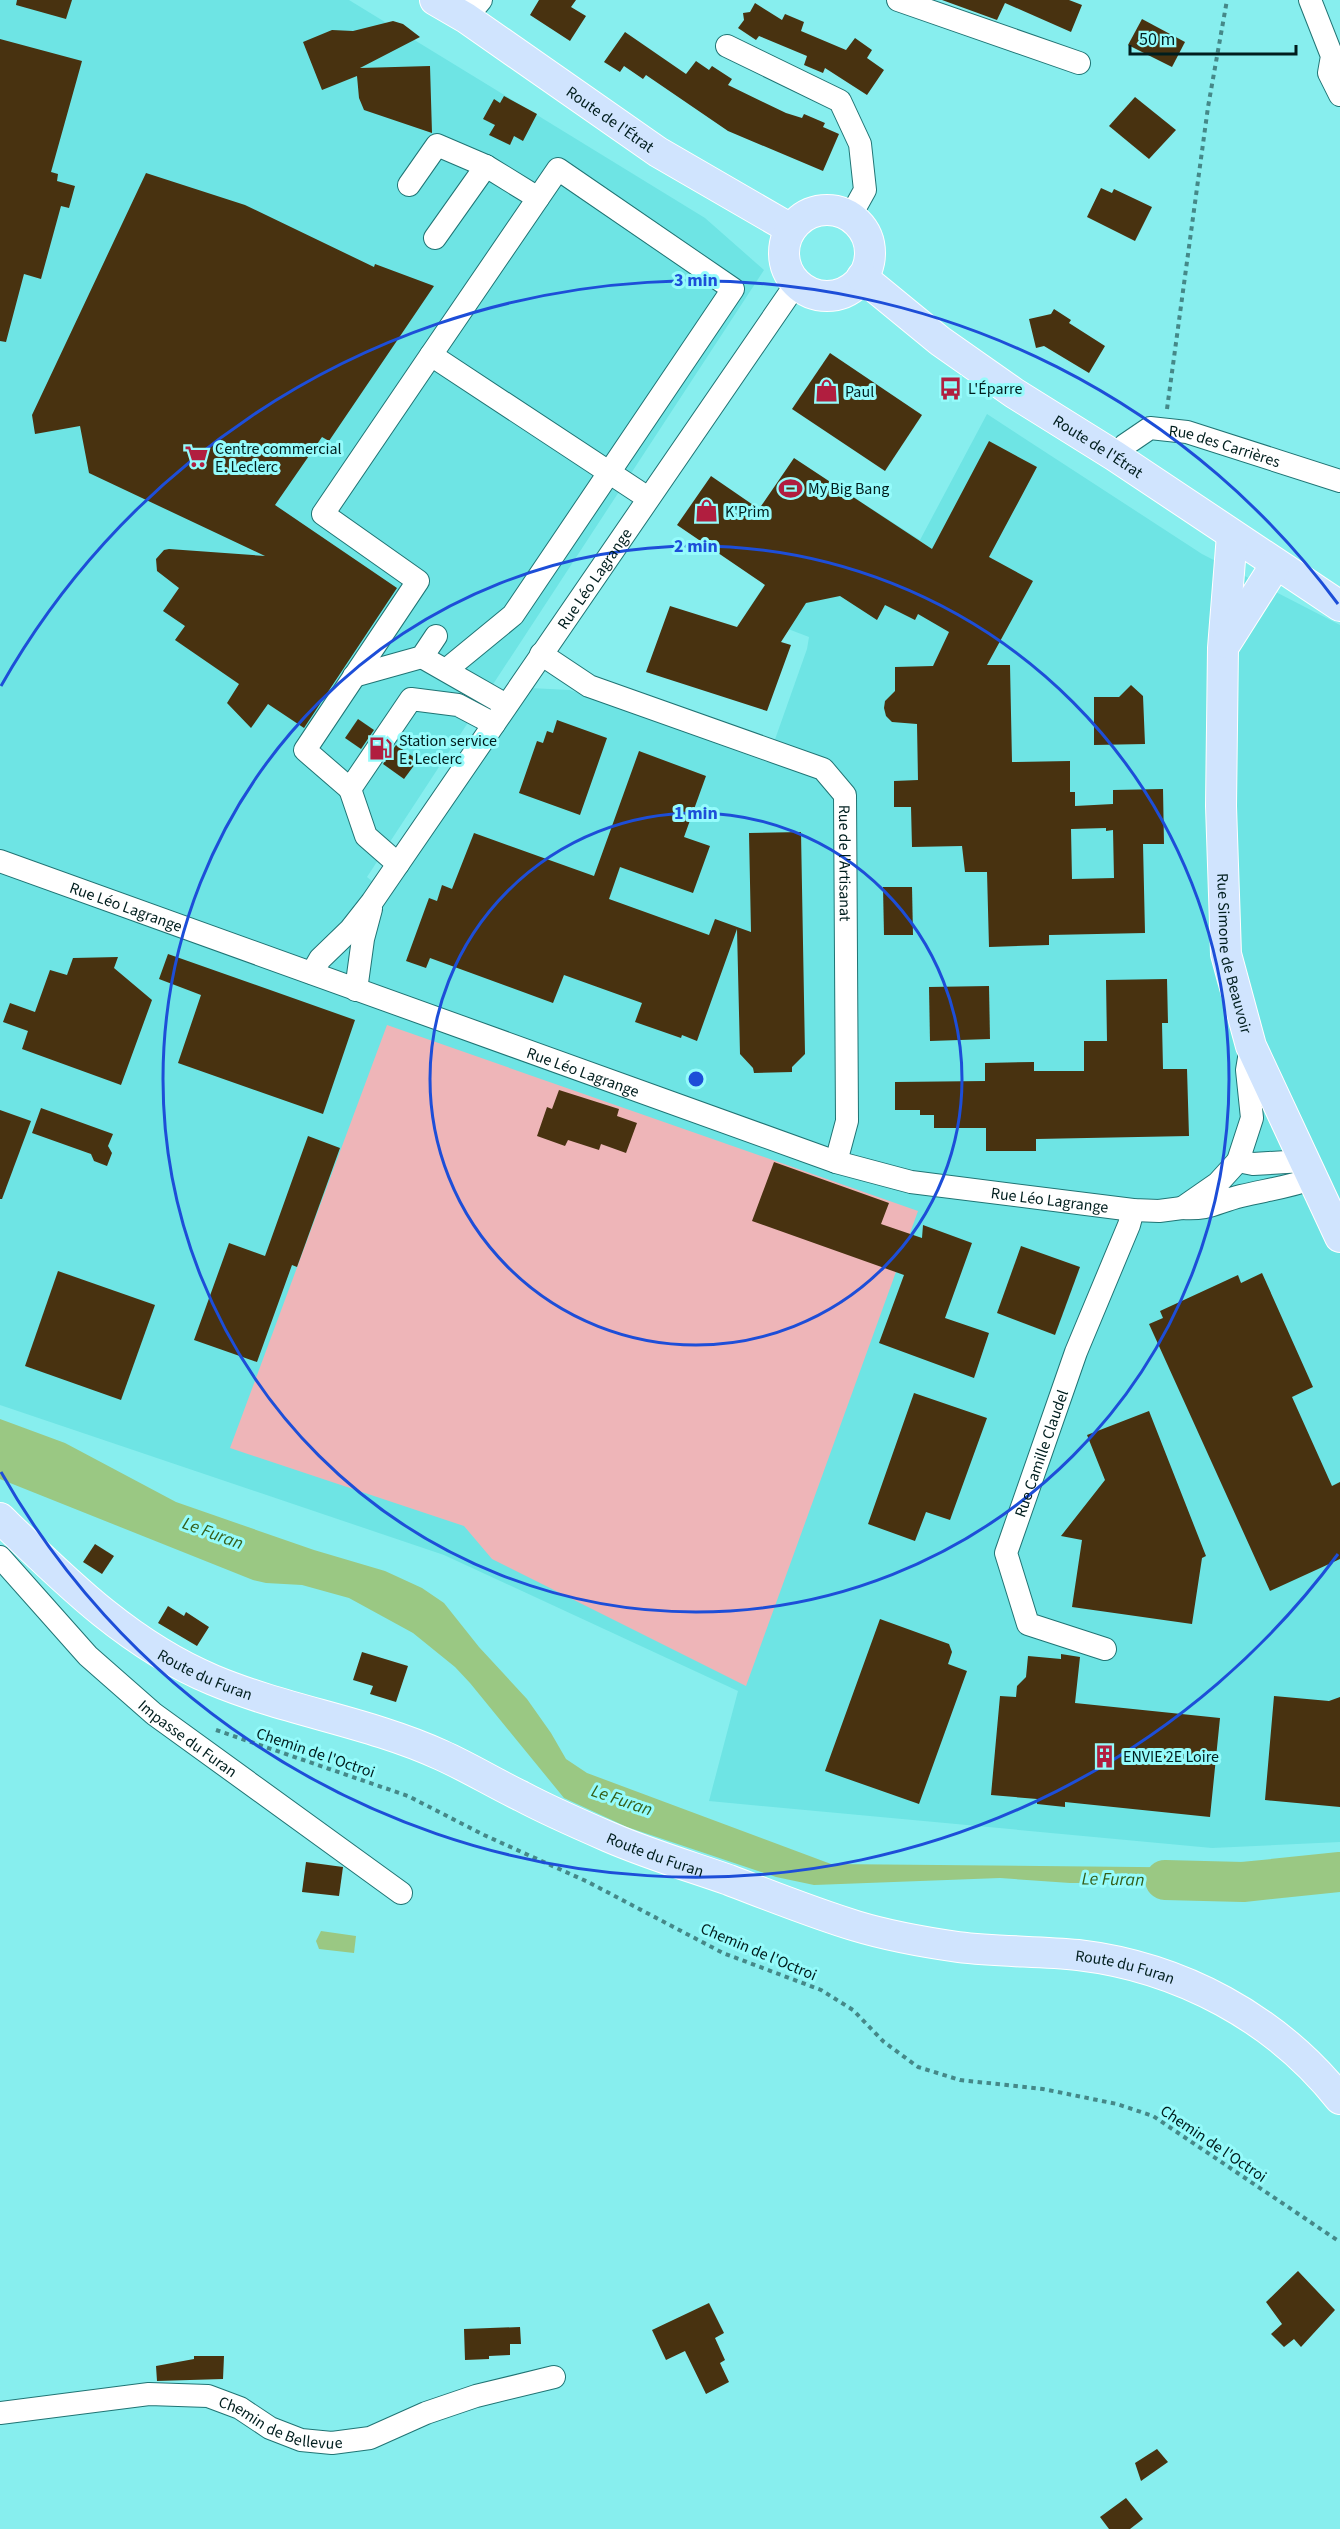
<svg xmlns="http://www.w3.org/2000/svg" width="1340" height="2529" font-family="'Source Sans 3',sans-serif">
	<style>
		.built { fill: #6ee4e4 }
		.green { fill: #eeb5b8 }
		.water { fill: #9ac883 }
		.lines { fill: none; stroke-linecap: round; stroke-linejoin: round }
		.river { stroke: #9ac883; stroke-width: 40 }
		.building { fill: #483210; fill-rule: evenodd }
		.minor-casing { stroke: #207474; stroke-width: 24 }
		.major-casing { stroke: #fff; stroke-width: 32 }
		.path { stroke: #458888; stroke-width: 4; stroke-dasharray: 4.5 4.5; stroke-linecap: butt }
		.minor { stroke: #fff; stroke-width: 22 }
		.major { stroke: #d0e4fe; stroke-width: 30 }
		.ring { fill: none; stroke: #1d4ed8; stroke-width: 3 }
		.labels { text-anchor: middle; stroke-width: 6; stroke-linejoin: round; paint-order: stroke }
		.street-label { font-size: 16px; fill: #001e1e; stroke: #95fbfb }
		.poi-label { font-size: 16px; fill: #001e1e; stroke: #95fbfb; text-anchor: start }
		.water-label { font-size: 18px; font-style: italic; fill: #365f1a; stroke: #95fbfb }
		.centre { fill: #1d4ed8; stroke: #95fbfb; stroke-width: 3 }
		.ring-label { font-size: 18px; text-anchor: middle; font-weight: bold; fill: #1d4ed8; stroke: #95fbfb; stroke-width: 6; stroke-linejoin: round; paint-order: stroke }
	</style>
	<rect width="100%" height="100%" fill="#87eeee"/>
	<polygon class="built" points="0,0 349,0 705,218 764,270 367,877 390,896 530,688 570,690 767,762 807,649 809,637 746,613 832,483 920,540 987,414 1202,554 1340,625 1340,1842 1212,1848 709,1801 738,1691 444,1555 0,1405"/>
	<polygon class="green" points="387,1025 918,1211 746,1686 492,1559 464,1526 230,1448"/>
	<g class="water">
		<polygon points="0,1419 65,1443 176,1502 314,1550 385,1571 422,1588 444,1603 479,1647 527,1699 551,1733 566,1759 587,1773 831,1864 1235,1868 1310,1856 1340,1855 1340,1869 1246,1881 1162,1883 1070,1883 1000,1878 814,1885 776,1877 627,1827 564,1798 470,1683 455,1667 413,1633 349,1598 302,1585 266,1583 253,1580 0,1479"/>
		<polygon points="321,1931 356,1936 354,1953 319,1949 316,1941"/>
	</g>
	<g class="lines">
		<polyline class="river" points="1165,1880 1243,1882 1340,1872"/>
	</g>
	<g class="building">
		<polygon points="17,0 72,0 66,19 16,5"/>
		<polygon points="539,0 576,0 571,7 586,16 570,41 530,15"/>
		<polygon points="942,0 1069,0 1082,5 1071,32 1005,3 997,20"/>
		<polygon points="755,3 782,20 785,14 804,22 801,31 846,50 855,38 872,50 867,58 884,70 867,95 825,68 823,73 804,65 807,56 759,36 756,40 738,28 744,20 743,13 750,12"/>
		<polygon points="1142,19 1185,42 1172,67 1128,45"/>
		<polygon points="393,21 403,24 420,37 360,68 430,66 432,133 364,110 359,98 357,76 322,90 303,42 332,30 353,31"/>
		<polygon points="625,32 686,74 696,61 709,70 712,66 732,79 728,85 786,113 802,118 804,114 825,123 823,127 839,134 823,171 728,131 646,75 643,79 624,66 620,72 604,62"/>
		<polygon points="0,39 82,61 51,172 58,174 57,181 75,186 69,208 61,206 41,279 24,274 6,342 0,341"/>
		<polygon points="504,96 537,114 523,141 514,136 510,145 489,135 495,125 483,119 494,99 500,103"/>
		<polygon points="1135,97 1176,130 1149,159 1109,126"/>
		<polygon points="146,173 245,205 374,267 375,264 434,286 329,441 322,437 275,505 397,588 304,728 268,704 251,728 227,703 239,684 175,640 185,626 163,611 179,588 157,571 156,559 164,550 169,549 265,556 89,473 80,426 35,434 32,415"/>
		<polygon points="1101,188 1112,193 1114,189 1152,207 1135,241 1087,217"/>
		<polygon points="1054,309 1071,320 1069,323 1105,346 1089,373 1044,346 1036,348 1029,319 1051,314"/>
		<polygon points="830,353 922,415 885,471 792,409"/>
		<path d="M989 441 1037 467 989 557 1033 581 987 665H1010L1012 762 1070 761V792H1075V806L1113 804V790L1163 789 1164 844H1143L1145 933 1049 935V945L989 947 987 872H965L962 846 912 847 911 807H894V781L918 780 917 724 892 722 886 716 884 708 885 701 895 691V667L933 666 949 632 918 614 915 620 885 605 877 620 840 596 806 603 781 642 791 645 767 711 646 672 670 606 737 627 765 585 677 525 711 476 759 509 794 458 932 549ZM1106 828V831L1113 830 1114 878 1072 879 1071 829Z"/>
		<polygon points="1131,685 1143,696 1145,744 1094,745 1094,697 1119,697"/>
		<polygon points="358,719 374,730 361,749 345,738"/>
		<polygon points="557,720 607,738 580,815 519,793 537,741 543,743 547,731 553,733"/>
		<polygon points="396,745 418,760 404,779 383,764"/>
		<polygon points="639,751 706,776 684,837 710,846 693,893 620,867 609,899 709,935 715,919 751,932 749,833 801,832 805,1054 792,1067 792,1072 754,1073 753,1068 740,1054 737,929 697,1041 682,1035 681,1038 635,1022 642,1003 564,975 553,1003 430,958 426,968 406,961 429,898 437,901 442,885 452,889 474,833 594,876"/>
		<polygon points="883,887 912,887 913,935 884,935"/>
		<polygon points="168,954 355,1020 323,1114 178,1063 201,995 159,979"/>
		<polygon points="118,957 114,968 152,1000 121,1085 22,1049 28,1031 3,1022 10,1003 35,1012 50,970 67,975 73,958"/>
		<polygon points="1167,979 1168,1023 1162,1023 1163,1069 1187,1069 1189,1136 1036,1139 1036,1151 986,1151 986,1128 934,1128 934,1115 920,1115 920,1110 895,1110 895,1082 985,1081 985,1063 1034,1062 1034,1071 1084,1071 1084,1041 1107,1041 1106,980"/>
		<polygon points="989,986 990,1039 930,1041 929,987"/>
		<polygon points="559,1090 619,1109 617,1116 637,1123 626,1153 601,1144 599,1150 568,1140 565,1146 537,1136 547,1107 552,1109"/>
		<polygon points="41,1108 113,1134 108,1146 112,1153 107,1166 94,1161 91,1154 32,1133"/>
		<polygon points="0,1110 31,1121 2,1199 0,1199"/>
		<polygon points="308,1136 340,1148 297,1267 292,1265 257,1362 194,1340 229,1243 265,1256"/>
		<polygon points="774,1162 889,1203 881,1224 922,1238 923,1225 972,1243 945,1318 989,1333 974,1378 879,1343 904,1275 752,1221"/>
		<polygon points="1021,1246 1080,1267 1055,1335 997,1313"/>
		<polygon points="58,1271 155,1305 121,1400 25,1366"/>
		<polygon points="1262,1273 1313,1387 1292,1397 1332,1486 1340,1482 1340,1559 1270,1591 1149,1324 1163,1318 1160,1311 1238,1275 1241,1283"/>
		<polygon points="914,1393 987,1418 950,1520 926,1512 915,1541 868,1524"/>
		<polygon points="1149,1411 1206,1556 1202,1558 1192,1624 1072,1607 1082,1540 1061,1536 1105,1480 1087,1435"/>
		<polygon points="95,1544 114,1556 102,1574 83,1562"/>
		<polygon points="168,1606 184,1616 186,1612 209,1627 197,1646 158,1623"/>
		<polygon points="880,1619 949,1644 952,1652 948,1664 967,1671 919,1804 825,1771"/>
		<polygon points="362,1652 408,1666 396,1702 370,1694 373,1686 353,1680"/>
		<polygon points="1061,1654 1080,1657 1075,1703 1220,1718 1210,1817 1065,1802 1065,1807 1037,1804 1037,1799 991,1795 1000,1696 1016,1697 1017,1686 1026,1677 1028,1656 1061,1659"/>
		<polygon points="1274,1696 1329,1701 1340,1697 1340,1807 1265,1800"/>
		<polygon points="306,1862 343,1867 339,1896 302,1892"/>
		<polygon points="1298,2271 1335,2310 1301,2347 1294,2339 1284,2347 1271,2334 1282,2324 1266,2302"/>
		<polygon points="709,2303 724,2333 715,2338 725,2360 720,2363 729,2382 706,2394 685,2351 666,2360 652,2330"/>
		<polygon points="520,2327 521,2344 510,2344 510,2355 489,2356 489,2359 465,2360 464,2329"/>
		<polygon points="194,2356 224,2356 223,2379 157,2381 156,2366 194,2359"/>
		<polygon points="1157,2449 1168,2462 1141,2481 1135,2463"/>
		<polygon points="1126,2498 1143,2519 1130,2529 1109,2529 1100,2517"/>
	</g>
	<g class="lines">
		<defs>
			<g id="minor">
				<polyline points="898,0 1079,63"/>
				<polyline points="1310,0 1332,56 1329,73 1340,95"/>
				<polyline points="466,18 481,0"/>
				<polyline points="727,46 840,101 860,144 865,190 850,217"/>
				<polyline points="409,185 437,145 486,166 538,198"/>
				<polyline points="435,238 486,166"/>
				<polyline points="431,355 558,169 733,289 513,615 446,670"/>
				<path id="s1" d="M1115 456 1125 445 1150 428 1187 432 1340 481"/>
				<path id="s2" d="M541 654 589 686 823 769 845 795 847 1121 836 1162"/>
				<polyline points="422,657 506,705"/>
				<polyline points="354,676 422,657 436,636"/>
				<polyline points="494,724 458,705 411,699 350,789 305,750 418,581 323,514 431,355 648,498"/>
				<polyline points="350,789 366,836 398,864"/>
				<path id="s3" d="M0 861C279 961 557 1063 836 1162L911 1182 1133 1210 1159 1211 1182 1208"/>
				<path id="s4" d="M312 973 320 959 350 930 372 902 796 284"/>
				<polyline points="356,990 363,939 371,909"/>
				<path d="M1251 1046 1247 1070 1252 1118 1238 1161 1218 1183 1182 1208C1210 1210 1216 1202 1241 1196 1266 1190 1290 1187 1314 1178"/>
				<polyline points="1238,1161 1253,1164 1304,1161"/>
				<path id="s5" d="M0 1557 88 1656 154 1714 401 1893"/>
				<path id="s6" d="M1105 1649 1028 1624 1006 1553 1076 1352 1129 1225 1133 1210"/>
				<path id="s7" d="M0 2413 149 2394 208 2396 240 2408 270 2428 301 2440 332 2443 370 2438 426 2413 476 2396 554 2377"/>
			</g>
			<g id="major">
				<path id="s8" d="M435 0 466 18 658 152 791 229"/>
				<circle cx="827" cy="253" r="43"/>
				<path id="s9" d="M862 277 940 341 1014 393 1115 456 1340 606"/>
				<path id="s10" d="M1232 535 1223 648 1221 806 1226 954 1251 1046 1340 1237"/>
				<polyline points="1226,643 1276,564"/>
				<path id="s11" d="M0 1518C65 1581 129 1645 213 1680 287 1711 369 1722 441 1755 468 1767 494 1783 521 1796 549 1811 579 1824 609 1837 648 1854 689 1866 729 1880 771 1896 813 1913 856 1926 889 1936 923 1942 958 1947 998 1952 1038 1951 1078 1955 1180 1967 1276 2018 1340 2099"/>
			</g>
		</defs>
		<use href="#minor" class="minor-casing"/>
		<use href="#major" class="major-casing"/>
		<g class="path">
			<polyline points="1167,409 1208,107 1227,0"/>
			<polyline points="216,1730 408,1796 484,1835 588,1882 723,1953 821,1990 853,2010 884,2042 918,2067 960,2080 1043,2089 1117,2104 1153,2116 1340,2242"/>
		</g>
		<use href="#minor" class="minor"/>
		<use href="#major" class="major"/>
	</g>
	<g class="ring">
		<circle cx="696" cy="1079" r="266"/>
		<circle cx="696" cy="1079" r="533"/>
		<path d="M1338 1554A799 799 0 0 1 1 1472M1 686A799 799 0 0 1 1338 604"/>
	</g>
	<defs>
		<symbol id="bus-bare" viewBox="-9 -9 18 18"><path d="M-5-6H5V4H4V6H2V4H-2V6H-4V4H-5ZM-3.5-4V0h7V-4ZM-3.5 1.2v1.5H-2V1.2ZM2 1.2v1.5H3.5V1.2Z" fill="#b11e3f" stroke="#95fbfb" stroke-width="2.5" paint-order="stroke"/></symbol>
		<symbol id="shop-bare" viewBox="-9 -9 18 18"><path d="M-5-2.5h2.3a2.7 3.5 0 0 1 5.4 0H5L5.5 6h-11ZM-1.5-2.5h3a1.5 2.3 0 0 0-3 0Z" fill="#b11e3f" stroke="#95fbfb" stroke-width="2.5" paint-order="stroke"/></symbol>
		<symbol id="supermarket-bare" viewBox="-9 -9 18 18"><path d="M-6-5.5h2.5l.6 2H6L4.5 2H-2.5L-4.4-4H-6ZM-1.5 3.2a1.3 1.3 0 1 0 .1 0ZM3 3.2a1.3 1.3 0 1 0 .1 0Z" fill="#b11e3f" stroke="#95fbfb" stroke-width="2.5" paint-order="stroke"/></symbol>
		<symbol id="stadium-bare" viewBox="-9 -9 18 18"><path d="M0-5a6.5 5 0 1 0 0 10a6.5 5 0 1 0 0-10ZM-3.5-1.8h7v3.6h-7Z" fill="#b11e3f" stroke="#95fbfb" stroke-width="2.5" paint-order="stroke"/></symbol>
		<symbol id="fuel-bare" viewBox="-9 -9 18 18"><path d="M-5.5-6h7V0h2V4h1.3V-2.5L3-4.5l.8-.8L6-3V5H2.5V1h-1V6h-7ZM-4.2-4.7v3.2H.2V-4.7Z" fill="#b11e3f" stroke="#95fbfb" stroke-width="2.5" paint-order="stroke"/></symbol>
		<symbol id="building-bare" viewBox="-9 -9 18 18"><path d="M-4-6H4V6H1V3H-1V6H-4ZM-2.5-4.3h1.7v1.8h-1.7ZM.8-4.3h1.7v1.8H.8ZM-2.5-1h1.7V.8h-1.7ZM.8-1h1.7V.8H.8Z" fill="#b11e3f" stroke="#95fbfb" stroke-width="2.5" paint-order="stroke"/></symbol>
	</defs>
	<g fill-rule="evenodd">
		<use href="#bus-bare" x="934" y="372" width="33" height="33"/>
		<use href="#shop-bare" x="810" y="374" width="33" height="33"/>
		<use href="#supermarket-bare" x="180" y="440" width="33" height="33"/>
		<use href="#stadium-bare" x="774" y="472" width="33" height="33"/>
		<use href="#shop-bare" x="690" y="494" width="33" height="33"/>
		<use href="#fuel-bare" x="364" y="732" width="33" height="33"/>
		<use href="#building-bare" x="1088" y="1740" width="33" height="33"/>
	</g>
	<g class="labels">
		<g class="street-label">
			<text dy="6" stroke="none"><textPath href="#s8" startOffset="212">Route de l'Étrat</textPath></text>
			<text dy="6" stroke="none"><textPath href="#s9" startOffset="291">Route de l'Étrat</textPath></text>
			<text dy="6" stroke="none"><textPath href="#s1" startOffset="122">Rue des Carrières</textPath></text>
			<text dy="6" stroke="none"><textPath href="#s4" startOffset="486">Rue Léo Lagrange</textPath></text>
			<text dy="6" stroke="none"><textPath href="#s2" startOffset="408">Rue de l'Artisanat</textPath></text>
			<text dy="6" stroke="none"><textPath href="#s3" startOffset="134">Rue Léo Lagrange</textPath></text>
			<text dy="6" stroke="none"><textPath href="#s10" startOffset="420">Rue Simone de Beauvoir</textPath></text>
			<text dy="6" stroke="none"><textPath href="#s3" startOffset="620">Rue Léo Lagrange</textPath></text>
			<text dy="6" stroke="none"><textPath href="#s3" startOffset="1106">Rue Léo Lagrange</textPath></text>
			<text dy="6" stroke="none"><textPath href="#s6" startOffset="261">Rue Camille Claudel</textPath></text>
			<text dy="6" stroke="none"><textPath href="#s11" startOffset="260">Route du Furan</textPath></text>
			<text dy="6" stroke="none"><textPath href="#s5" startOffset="262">Impasse du Furan</textPath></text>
			<text transform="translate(316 1752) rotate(19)" y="6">Chemin de l'Octroi</text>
			<text dy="6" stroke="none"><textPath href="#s11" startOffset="746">Route du Furan</textPath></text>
			<text transform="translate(759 1951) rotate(23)" y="6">Chemin de l'Octroi</text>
			<text dy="6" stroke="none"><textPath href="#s11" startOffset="1232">Route du Furan</textPath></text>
			<text transform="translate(1214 2143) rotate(34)" y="6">Chemin de l'Octroi</text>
			<text dy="6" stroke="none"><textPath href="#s7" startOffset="288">Chemin de Bellevue</textPath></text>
		</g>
		<g class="poi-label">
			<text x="968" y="394">L'Éparre</text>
			<text x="845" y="397">Paul</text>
			<text x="215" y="454">Centre commercial<tspan x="215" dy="18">E. Leclerc</tspan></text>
			<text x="808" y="494">My Big Bang</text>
			<text x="725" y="517">K'Prim</text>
			<text x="399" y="746">Station service<tspan x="399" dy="18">E. Leclerc</tspan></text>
			<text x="1123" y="1762">ENVIE 2E Loire</text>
		</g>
		<g class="water-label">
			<text transform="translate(213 1533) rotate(20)" y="6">Le Furan</text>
			<text transform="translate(622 1800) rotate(19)" y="6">Le Furan</text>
			<text transform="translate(1113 1879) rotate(1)" y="6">Le Furan</text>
		</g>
	</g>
	<circle cx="696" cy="1079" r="9" class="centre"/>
	<g class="ring-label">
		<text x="696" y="286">3 min</text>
		<text x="696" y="552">2 min</text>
		<text x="696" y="819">1 min</text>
	</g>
	<path d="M1130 45v9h166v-9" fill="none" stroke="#001e1e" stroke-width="3"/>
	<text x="1139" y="45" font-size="18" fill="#001e1e" stroke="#95fbfb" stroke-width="4.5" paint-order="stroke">50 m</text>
</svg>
